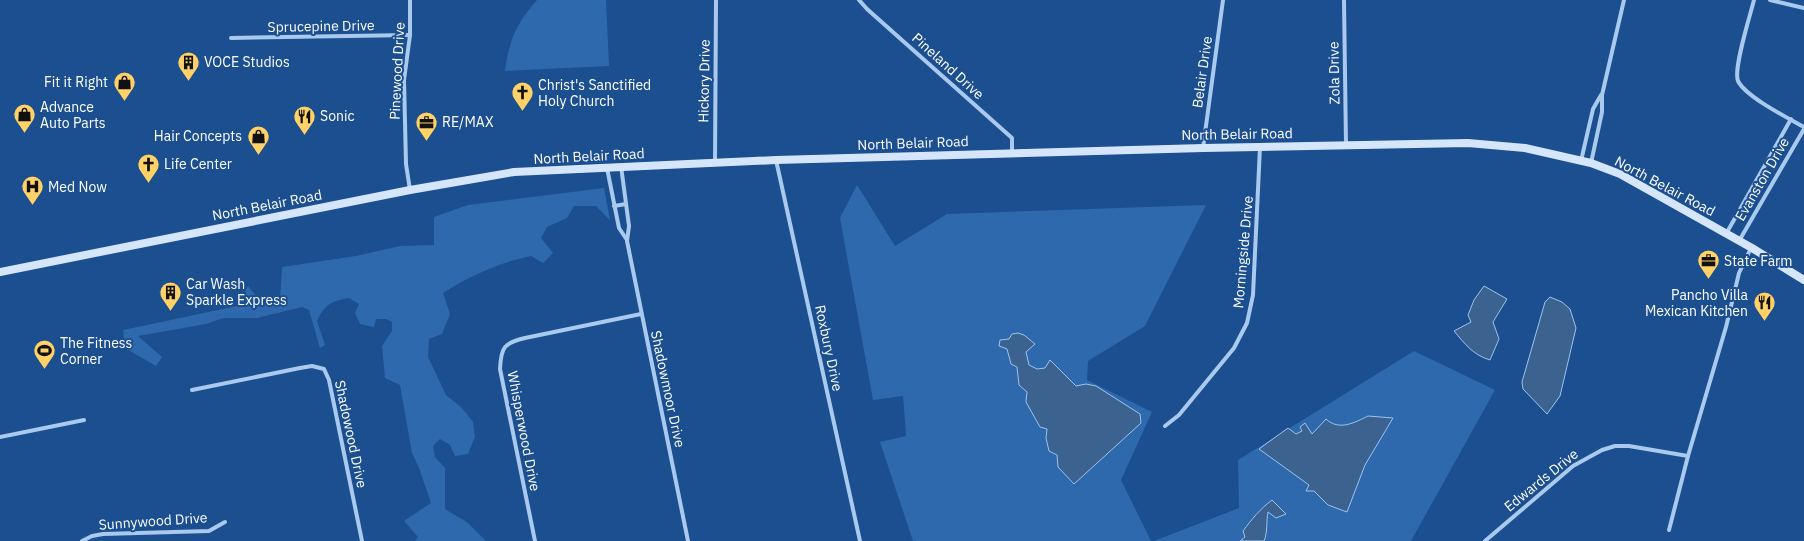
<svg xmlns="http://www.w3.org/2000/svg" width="1804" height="541" font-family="'IBM Plex Sans',sans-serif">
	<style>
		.green { fill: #2e69ad }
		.water { fill: #3c6290; stroke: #9cc4f0 }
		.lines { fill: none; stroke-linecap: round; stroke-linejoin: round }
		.street { stroke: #a9c9ee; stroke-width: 4 }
		.secondary { stroke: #d6e6fa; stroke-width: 8 }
		.labels { text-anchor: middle; stroke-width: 4; stroke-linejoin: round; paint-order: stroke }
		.street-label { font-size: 14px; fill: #fff; stroke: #1b4f8f }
		.poi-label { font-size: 14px; fill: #fff; stroke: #1b4f8f; text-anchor: start }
	</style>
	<rect width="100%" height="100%" fill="#1b4f8f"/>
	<g class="green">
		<path d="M537 0H606L609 66 505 71C509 40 516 24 537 0Z"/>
		<polygon points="857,185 895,246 947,214 1206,205 1145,326 1088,361 1087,380 1152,412 1121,480 1151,541 913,541 880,442 906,436 903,396 873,400 840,218"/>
		<path d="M604 188 610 220 596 206H574L567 218 547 227 541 238 553 253 543 263 531 256C499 263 471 275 443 293L450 314 442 334 429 339 428 357 446 395 462 408 473 422 475 437 468 454 455 456 450 445 440 439 433 446 435 457 445 468V509L468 523 486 541H415L418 537 404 521 431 503 419 468 412 453 400 385 385 378 382 346 392 331V322L386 319H376L374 327 360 324 355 313 359 304 349 298C332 301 325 304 317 321L325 345 320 348 309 310 302 307 257 318H223L206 324 138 336 162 357 156 366 125 348 123 330 237 306 248 286 259 299 280 301 282 267 356 256 400 246 434 245V217L468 205Z"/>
		<polygon points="1414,351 1495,390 1411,541 1154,541 1239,508 1238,460"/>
	</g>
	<g class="water">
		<path d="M1484 286 1507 299 1493 322 1499 339 1490 360C1473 355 1465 344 1454 331L1471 322 1468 315 1474 300Z"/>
		<polygon points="1550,297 1562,302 1570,309 1576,328 1560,396 1547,414 1523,389 1522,382 1545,302"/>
		<polygon points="1018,333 1024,335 1035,344 1026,352 1029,365 1037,369 1045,368 1050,360 1076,386 1086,384 1096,386 1140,414 1141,423 1074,484 1058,467 1057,455 1049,451 1046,438 1047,429 1040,427 1026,402 1027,392 1019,385 1017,367 1011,364 1007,349 999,346 1000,340 1009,339 1012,334"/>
		<path d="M1368 416 1393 418 1365 465 1347 512 1328 505 1314 491H1306L1309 485 1259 449 1288 428 1296 434 1302 431 1300 427 1305 423 1312 434 1326 419C1339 431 1354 423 1368 416Z"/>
		<path d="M1272 500 1286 514 1276 518 1268 512C1266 522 1268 531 1264 541H1240L1245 537 1243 531C1252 519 1260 509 1272 500Z"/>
	</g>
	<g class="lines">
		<g class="street">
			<polyline points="859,0 867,9 1012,138 1012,153"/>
			<polyline points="1344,0 1346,145"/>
			<path d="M1754 0C1750 16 1733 69 1738 81 1746 97 1788 118 1804 127"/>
			<polyline points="1770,0 1804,8"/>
			<polyline points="231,38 410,35"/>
			<polyline points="1203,148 1223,0"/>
			<polyline points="776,160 860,541"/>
			<polyline points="1581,161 1593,109 1601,95"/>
			<polyline points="715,163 716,0"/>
			<polyline points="1591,163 1602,112 1602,95 1624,0"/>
			<polyline points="621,166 629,226 627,241 688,541"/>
			<polyline points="607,168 619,228 627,240"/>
			<polyline points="410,190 406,164 404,80 410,35 410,0"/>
			<polyline points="614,206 626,204"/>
			<polyline points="1726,234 1791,119"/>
			<polyline points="1739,241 1804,129"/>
			<polyline points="192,390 300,368 312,366 324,369 329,380 362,541"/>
			<polyline points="1165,426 1179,415 1234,348 1247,323 1253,295 1260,147"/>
			<polyline points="0,437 84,420"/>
			<polyline points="1669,530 1688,456 1726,327 1739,273 1751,248"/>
			<polyline points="82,541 92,536 103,534 209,531 225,522"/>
			<path d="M535 541 500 369C501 347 504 343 525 338L641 314"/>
			<polyline points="1485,541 1573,466 1602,450 1615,446 1629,446 1688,456"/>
		</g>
		<polyline class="secondary" points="0,272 410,190 514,172 776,160 1203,148 1468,143 1525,148 1591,163 1620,174 1752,248 1804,280"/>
	</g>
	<defs>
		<symbol id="building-pin" viewBox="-11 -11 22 30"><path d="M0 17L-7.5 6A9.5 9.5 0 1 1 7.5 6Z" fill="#ffd166" stroke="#1b4f8f"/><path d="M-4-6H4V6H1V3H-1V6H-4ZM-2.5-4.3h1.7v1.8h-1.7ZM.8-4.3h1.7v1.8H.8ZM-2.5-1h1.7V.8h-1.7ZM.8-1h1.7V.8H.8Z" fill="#111"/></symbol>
		<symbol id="shop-pin" viewBox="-11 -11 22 30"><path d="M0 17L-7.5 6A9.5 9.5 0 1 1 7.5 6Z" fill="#ffd166" stroke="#1b4f8f"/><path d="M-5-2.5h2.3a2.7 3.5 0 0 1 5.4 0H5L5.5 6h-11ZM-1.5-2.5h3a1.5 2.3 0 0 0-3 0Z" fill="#111"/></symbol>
		<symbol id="church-pin" viewBox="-11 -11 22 30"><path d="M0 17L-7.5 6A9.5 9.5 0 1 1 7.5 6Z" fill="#ffd166" stroke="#1b4f8f"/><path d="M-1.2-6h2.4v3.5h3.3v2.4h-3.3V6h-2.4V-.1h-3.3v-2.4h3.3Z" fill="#111"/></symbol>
		<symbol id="restaurant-pin" viewBox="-11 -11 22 30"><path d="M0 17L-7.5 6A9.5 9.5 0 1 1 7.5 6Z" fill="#ffd166" stroke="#1b4f8f"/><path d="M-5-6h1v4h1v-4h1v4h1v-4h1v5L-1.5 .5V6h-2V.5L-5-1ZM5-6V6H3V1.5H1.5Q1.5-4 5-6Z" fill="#111"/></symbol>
		<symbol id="office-pin" viewBox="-11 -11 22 30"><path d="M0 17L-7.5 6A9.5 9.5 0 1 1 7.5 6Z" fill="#ffd166" stroke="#1b4f8f"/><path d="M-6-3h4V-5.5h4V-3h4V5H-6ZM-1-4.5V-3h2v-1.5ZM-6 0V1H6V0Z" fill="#111"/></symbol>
		<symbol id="hospital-pin" viewBox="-11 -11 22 30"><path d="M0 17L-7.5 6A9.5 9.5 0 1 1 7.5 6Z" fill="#ffd166" stroke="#1b4f8f"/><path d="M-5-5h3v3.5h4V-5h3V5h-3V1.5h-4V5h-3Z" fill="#111"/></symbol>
		<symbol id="stadium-pin" viewBox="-11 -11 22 30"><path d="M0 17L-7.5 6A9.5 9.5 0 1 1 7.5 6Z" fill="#ffd166" stroke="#1b4f8f"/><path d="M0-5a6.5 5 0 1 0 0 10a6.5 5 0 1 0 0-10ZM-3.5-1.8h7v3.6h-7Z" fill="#111"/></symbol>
	</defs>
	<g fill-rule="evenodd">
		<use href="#building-pin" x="176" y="50" width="25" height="34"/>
		<use href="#shop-pin" x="112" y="70" width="25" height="34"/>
		<use href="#church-pin" x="510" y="80" width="25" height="34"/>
		<use href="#shop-pin" x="12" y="102" width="25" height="34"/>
		<use href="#restaurant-pin" x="292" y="104" width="25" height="34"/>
		<use href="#office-pin" x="414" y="110" width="25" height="34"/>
		<use href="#shop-pin" x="246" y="124" width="25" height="34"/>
		<use href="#church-pin" x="136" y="152" width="25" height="34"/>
		<use href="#hospital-pin" x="20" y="174" width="25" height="34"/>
		<use href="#office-pin" x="1696" y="248" width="25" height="34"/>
		<use href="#building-pin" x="158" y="280" width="25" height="34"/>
		<use href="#restaurant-pin" x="1752" y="290" width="25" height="34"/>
		<use href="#stadium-pin" x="32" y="338" width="25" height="34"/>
	</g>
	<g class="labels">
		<g class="street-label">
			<text transform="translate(321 26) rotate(-1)" y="5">Sprucepine Drive</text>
			<text transform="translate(948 66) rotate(42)" y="5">Pineland Drive</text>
			<text transform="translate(397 71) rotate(-87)" y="5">Pinewood Drive</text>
			<text transform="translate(1202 72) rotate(-82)" y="5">Belair Drive</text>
			<text transform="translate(1334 73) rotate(-91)" y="5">Zola Drive</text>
			<text transform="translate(704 81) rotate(-89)" y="5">Hickory Drive</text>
			<text transform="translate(1237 134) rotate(-1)" y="5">North Belair Road</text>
			<text transform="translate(913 143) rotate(-2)" y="5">North Belair Road</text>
			<text transform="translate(589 156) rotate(-3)" y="5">North Belair Road</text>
			<text transform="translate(1762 179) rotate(-60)" y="5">Evanston Drive</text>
			<text transform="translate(1665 186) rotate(28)" y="5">North Belair Road</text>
			<text transform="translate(267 205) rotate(-11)" y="5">North Belair Road</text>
			<text transform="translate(1243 252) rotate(-85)" y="5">Morningside Drive</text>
			<text transform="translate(829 348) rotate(78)" y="5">Roxbury Drive</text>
			<text transform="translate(668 389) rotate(78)" y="5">Shadowmoor Drive</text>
			<text transform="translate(524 431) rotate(79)" y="5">Whisperwood Drive</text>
			<text transform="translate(351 434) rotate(78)" y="5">Shadowood Drive</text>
			<text transform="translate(1541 480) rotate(-39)" y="5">Edwards Drive</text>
			<text transform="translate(153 521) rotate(-4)" y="5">Sunnywood Drive</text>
		</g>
		<g class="poi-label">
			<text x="204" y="67">VOCE Studios</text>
			<text x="108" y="87" text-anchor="end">Fit it Right</text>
			<text x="538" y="90">Christ's Sanctified<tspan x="538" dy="16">Holy Church</tspan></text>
			<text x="40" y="112">Advance<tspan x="40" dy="16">Auto Parts</tspan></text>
			<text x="320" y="121">Sonic</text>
			<text x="442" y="127">RE/MAX</text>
			<text x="242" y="141" text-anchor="end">Hair Concepts</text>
			<text x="164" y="169">Life Center</text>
			<text x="48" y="192">Med Now</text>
			<text x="1724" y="266">State Farm</text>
			<text x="186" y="289">Car Wash<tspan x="186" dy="16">Sparkle Express</tspan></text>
			<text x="1748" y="300" text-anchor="end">Pancho Villa<tspan x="1748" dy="16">Mexican Kitchen</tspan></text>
			<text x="60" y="348">The Fitness<tspan x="60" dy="16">Corner</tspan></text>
		</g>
	</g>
</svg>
